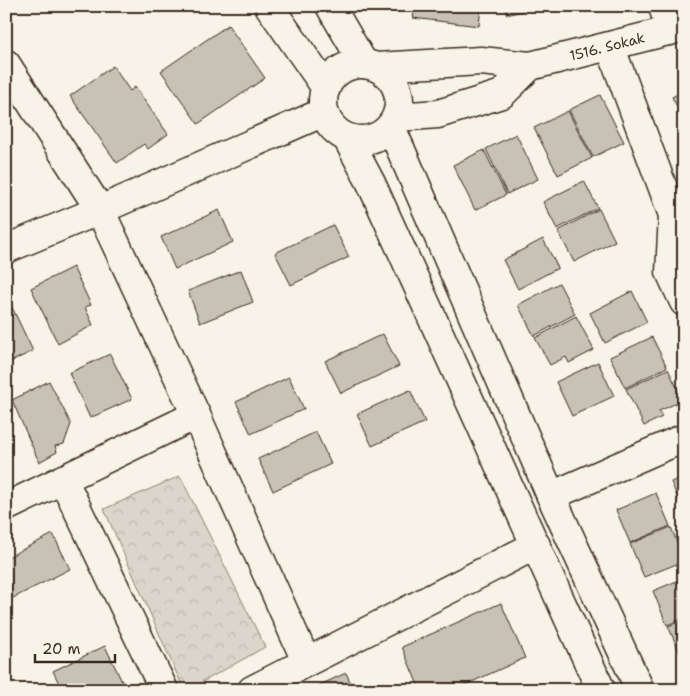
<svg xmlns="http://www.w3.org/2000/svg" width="690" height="696" font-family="'Shantell Sans',sans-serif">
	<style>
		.park { fill: url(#park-crowns); stroke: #8b8074 }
		.building { fill: #c8c1b6; stroke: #3b2a1e }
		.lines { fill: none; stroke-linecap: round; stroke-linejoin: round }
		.street-casing { stroke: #3b2a1e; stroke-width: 31 }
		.secondary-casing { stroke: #3b2a1e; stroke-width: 31 }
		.street { stroke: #f7f3e8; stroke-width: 28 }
		.secondary { stroke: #f7f3e8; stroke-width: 28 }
		.labels { text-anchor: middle; stroke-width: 4; stroke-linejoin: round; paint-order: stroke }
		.street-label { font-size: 14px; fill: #3b2a1e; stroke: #f7f3e8 }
	</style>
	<defs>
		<pattern id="park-crowns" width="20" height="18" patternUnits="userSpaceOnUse" patternTransform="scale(1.25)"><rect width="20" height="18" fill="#dbd6cb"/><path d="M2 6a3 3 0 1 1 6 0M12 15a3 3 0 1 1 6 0" fill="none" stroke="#bdb8ae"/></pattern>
	</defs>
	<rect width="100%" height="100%" fill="#f7f3e8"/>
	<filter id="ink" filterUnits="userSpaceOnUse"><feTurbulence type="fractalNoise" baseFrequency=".02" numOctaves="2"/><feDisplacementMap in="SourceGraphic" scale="10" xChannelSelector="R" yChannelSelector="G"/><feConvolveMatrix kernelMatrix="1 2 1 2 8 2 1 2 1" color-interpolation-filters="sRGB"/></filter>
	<g filter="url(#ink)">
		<polygon class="park" points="180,476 265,647 188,690 184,690 104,509"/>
		<g class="building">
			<polygon points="415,6 481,6 479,26 413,18"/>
			<polygon points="504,6 539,6 507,15"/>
			<polygon points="228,25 265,78 198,124 161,71"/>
			<polygon points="113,66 130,91 135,87 168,134 148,149 144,144 117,163 70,96"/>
			<polygon points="684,91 684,120 672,97"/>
			<polygon points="600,95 624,142 593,157 569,110"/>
			<polygon points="568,111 592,158 558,175 534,128"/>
			<polygon points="516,134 538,179 507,194 486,149"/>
			<polygon points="484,150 506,195 475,210 453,165"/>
			<polygon points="584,181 598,208 557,229 543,202"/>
			<polygon points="599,209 615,241 574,262 558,231"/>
			<polygon points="219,210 233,242 175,269 161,237"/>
			<polygon points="333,225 349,257 291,285 275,253"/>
			<polygon points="543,239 558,268 518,289 503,260"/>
			<polygon points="73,267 91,305 85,307 93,325 58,344 31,288"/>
			<polygon points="241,270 253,302 200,323 188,291"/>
			<polygon points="559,283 575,314 534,336 518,305"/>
			<polygon points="632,291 647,322 605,343 590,313"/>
			<polygon points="9,301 33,351 6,364 6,303"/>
			<polygon points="576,316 594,350 569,363 566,357 550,365 535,338"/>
			<polygon points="383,334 399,366 341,393 325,361"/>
			<polygon points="652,337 667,367 625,388 610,357"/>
			<polygon points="110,354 132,399 90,418 69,373"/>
			<polygon points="598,362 614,396 572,416 556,382"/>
			<polygon points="668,369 683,400 659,411 662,417 644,426 626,389"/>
			<polygon points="289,377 304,409 251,434 236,402"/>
			<polygon points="49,381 71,424 64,444 55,446 57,452 39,462 12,400"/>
			<polygon points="410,390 425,422 372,446 357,414"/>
			<polygon points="316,432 331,464 273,491 258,459"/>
			<polygon points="684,477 684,513 671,482"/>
			<polygon points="656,493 670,526 630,543 616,510"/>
			<polygon points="671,527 684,561 644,577 630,544"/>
			<polygon points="53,534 70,569 13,598 6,585 6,558"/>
			<polygon points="684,578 684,618 667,625 653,591"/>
			<polygon points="501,603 525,658 454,690 420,690 402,647"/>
			<polygon points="684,620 684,657 682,658 668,626"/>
			<polygon points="105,646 126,690 62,690 53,671"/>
			<polygon points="346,673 354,690 309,690"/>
		</g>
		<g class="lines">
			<defs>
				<g id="street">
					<polyline points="663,6 670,31"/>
					<polyline points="610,46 673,215 670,272 684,302"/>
					<polyline points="6,64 100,210 196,415 306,661"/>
					<path id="s1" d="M376 67 481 61 530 66 684 27"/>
					<polyline points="397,117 438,114 502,94 530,66"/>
					<polyline points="6,249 100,210 324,112"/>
					<polyline points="63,479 164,690"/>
					<polyline points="551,496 684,438"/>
					<polyline points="6,507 196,415"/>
					<polyline points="252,690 536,545"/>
				</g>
				<g id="secondary">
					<polyline points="269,6 326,88"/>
					<polyline points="330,6 364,64"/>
					<circle cx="361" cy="102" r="38"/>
					<polyline points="391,127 551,496 640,690"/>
					<polyline points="347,138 371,183 601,690"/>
				</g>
			</defs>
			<use href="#street" class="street-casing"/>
			<use href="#secondary" class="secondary-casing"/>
			<use href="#street" class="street"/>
			<use href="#secondary" class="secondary"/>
		</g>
	</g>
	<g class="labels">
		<g class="street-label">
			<text dy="5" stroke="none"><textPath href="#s1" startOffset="234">1516. Sokak</textPath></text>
		</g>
	</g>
	<rect width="690" height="696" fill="none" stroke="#f7f3e8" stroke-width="25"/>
	<rect x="12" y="12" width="665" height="671" fill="none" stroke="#3b2a1e" stroke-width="2" filter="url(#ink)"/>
	<path d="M35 654v8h80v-8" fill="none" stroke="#3b2a1e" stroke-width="2.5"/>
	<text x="42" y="654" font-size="15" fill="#3b2a1e" stroke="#f7f3e8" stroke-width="4" paint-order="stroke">20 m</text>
</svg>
